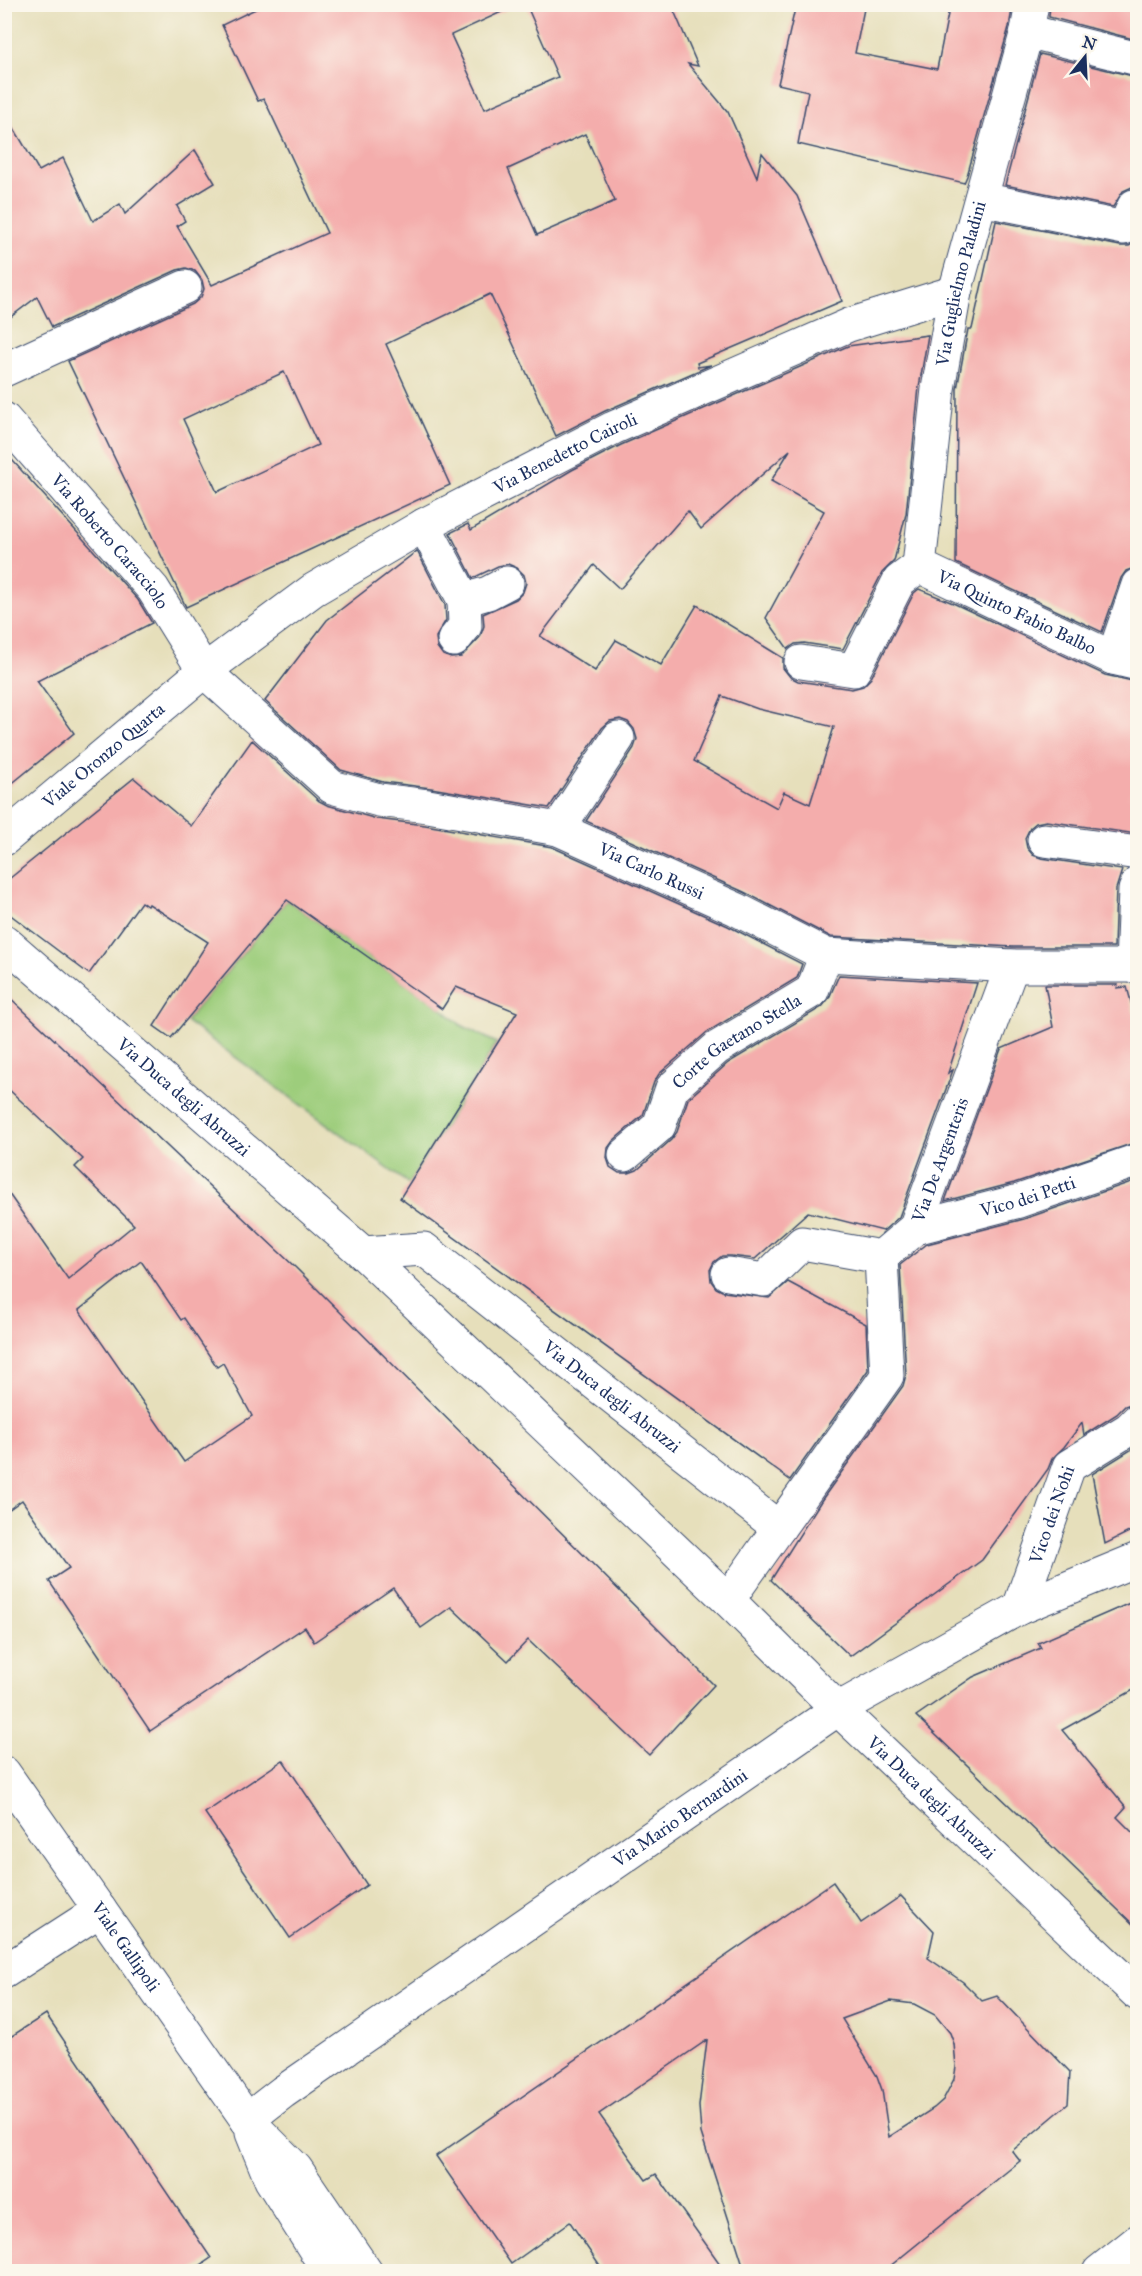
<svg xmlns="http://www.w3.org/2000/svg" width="1142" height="2276" font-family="'IM FELL Great Primer',serif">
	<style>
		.green { fill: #9dcd7c; stroke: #5c7e6d; stroke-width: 1.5 }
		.building { fill: #f4adac; fill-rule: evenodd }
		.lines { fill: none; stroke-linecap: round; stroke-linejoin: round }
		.street-casing { stroke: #39496c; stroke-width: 35 }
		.secondary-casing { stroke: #39496c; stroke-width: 35 }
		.primary-casing { stroke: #39496c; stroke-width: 35 }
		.street { stroke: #fff; stroke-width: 33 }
		.secondary { stroke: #fff; stroke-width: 33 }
		.primary { stroke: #fff; stroke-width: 33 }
		.labels { text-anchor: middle; stroke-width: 5; stroke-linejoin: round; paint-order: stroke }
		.street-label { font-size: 18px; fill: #1b2f5e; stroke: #fbf7ec }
	</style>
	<rect width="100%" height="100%" fill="#fbf7ec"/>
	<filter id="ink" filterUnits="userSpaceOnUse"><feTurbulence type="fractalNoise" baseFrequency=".0167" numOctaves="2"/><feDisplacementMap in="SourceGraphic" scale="12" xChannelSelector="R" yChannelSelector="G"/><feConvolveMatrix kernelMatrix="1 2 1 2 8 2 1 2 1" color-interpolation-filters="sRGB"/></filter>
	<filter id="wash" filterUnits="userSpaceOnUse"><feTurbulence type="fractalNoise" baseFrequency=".008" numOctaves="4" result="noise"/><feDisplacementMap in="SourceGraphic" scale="24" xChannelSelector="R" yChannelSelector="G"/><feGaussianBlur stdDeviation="1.35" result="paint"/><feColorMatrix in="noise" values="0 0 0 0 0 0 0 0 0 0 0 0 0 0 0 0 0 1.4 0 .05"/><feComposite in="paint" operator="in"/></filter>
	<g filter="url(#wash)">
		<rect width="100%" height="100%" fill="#e6dfbb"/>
		<polygon class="green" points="287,900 442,1009 461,1025 497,1043 409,1184 186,1021"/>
		<g id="blocks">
			<g class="building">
				<path d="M266 4H519L451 35 485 109 558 77 526 4H671L698 66 688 64 728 112 757 177 762 153 797 196 842 301 697 363 698 367 711 365 605 411 556 436 490 294 386 344 450 485 186 607 68 361 193 304 201 297 204 289 202 280 195 271 186 268 177 270 52 327 37 297 4 322V111L39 171 63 158 93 221 120 204 125 214 195 150 215 183 177 206 185 221 177 226 212 285 327 233 264 99 258 101 222 25ZM585 134 615 201 537 235 508 169ZM284 372 318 445 217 492 183 419Z"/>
				<polygon points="796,4 865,4 855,53 937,69 950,4 1013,4 1009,27 967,176 964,183 798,144 808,91 778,84"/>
				<polygon points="1050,4 1137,4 1137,40 1049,17"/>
				<polygon points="1040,54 1137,77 1137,188 1132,187 1123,191 1113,207 1005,185"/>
				<polygon points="996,221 1120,246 1129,246 1137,241 1137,567 1126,571 1121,578 1102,632 956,563 957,389 968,329 972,329"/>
				<path d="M928 335 919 387 906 514 894 561 882 573 843 649 804 643 795 644 788 649 766 618 824 511 771 481 790 450 701 529 688 511 620 589 594 565 540 636 595 671 616 640 661 665 697 605 783 658V668L790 677 798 681 852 689 863 686 871 678 914 593 919 589 953 603 1105 675 1137 682V834L1046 821 1036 823 1030 828 1025 838 1027 848 1033 855 1041 858 1122 870 1116 889 1114 947H1013L831 937 744 892 586 821 634 748 637 739 634 729 628 722 620 719 610 721 602 728 549 808 431 788 383 782 341 770 265 701 327 620 417 551 445 605 446 620 436 637 437 647 443 655 451 658 461 657 480 637 484 626 483 614 516 599 523 592 526 583 524 575 517 568 508 564 498 566 473 578 450 533 468 524 471 530 572 470 621 445 848 346ZM722 696 758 709 834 727 810 804 784 792 777 808 694 761Z"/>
				<polygon points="4,451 138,600 152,623 37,681 74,733 4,790"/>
				<polygon points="252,740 319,801 327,805 377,819 425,825 552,847 728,926 802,964 797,978 707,1032 659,1074 654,1082 643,1115 613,1141 608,1148 607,1158 610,1167 619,1173 629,1173 637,1170 671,1140 677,1132 688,1099 728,1063 822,1007 829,998 839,975 977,983 948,1073 953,1070 899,1217 883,1231 808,1212 755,1259 731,1256 722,1256 714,1262 710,1270 711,1281 716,1288 724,1292 769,1298 788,1282 866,1324 868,1370 790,1480 400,1198 517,1012 456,987 442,1009 287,900 171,1038 154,1026 208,942 149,904 147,906 141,902 89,974 4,910 4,883 134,778 191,826"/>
				<polygon points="1045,985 1118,985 1117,988 1127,987 1137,1024 1137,1142 1014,1183 945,1201 1001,1049 1053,1027"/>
				<path d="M4 992 296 1268 714 1685 649 1755 528 1640 508 1661 451 1607 421 1628 393 1588 314 1642 305 1627 150 1731 49 1581 69 1568 22 1500 4 1513V1187L68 1279 134 1225 75 1167 83 1159 4 1085ZM141 1261 181 1320 184 1318 217 1367 223 1363 252 1416 184 1462 79 1310Z"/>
				<polygon points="1137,1180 1137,1402 1125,1406 1117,1414 1084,1435 1082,1423 1064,1447 1052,1459 1048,1469 982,1560 850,1656 771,1580 821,1501 903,1386 906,1375 900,1265 927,1244 1024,1219"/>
				<polygon points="1137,1446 1137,1528 1105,1544 1092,1474"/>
				<polygon points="1137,1600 1137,1688 1062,1730 1126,1807 1117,1817 1137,1837 1137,1928 916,1716 973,1677 1041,1648 1038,1643"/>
				<polygon points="283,1760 367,1885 290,1938 205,1813"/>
				<path d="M833 1882 861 1923 901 1896 934 1931 928 1958 963 1982 982 2001 997 1996 1070 2072 1068 2104 1012 2151 1020 2161 884 2271H745L701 2133 699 2106 707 2040 599 2114 646 2180 656 2174 725 2271H603L570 2222 511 2264 436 2156ZM891 2001 914 2004 935 2015 950 2033 954 2044 956 2067 954 2079 943 2100 934 2108 889 2137 882 2090 877 2076 842 2019Z"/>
				<polygon points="46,2014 211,2258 192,2271 4,2271 4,2041"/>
			</g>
		</g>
	</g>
	<g filter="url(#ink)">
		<use href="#blocks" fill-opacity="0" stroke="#39496c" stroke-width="1.5"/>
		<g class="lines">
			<defs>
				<g id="street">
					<polyline points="1027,31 1138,59"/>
					<polyline points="981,199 1124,228 1134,206"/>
					<polyline points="4,370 185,287"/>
					<path id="s1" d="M4 419 153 589 204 671 332 787 379 800 428 806 558 829 736 909 826 955 1012 966H1132L1138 968"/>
					<polyline points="424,525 464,600 488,593 507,583"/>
					<path id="s2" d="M919 566 938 389 955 292 1027 31 1032 4"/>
					<path id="s3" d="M919 566 1113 658 1138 664"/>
					<polyline points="454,640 465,626 464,600"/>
					<polyline points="1113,658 1138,585"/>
					<polyline points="801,662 854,670 899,581 919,566"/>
					<polyline points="558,829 618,738"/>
					<path id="s4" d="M4 839 204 671 313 590 424 525 613 428 849 325 955 292"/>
					<polyline points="1044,840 1138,853"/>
					<path id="s5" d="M4 941 363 1253 728 1600 838 1709 1138 1994"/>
					<polyline points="1132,966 1135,890 1138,883"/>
					<path id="s6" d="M625 1155 659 1126 672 1088 717 1048 812 991 826 955"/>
					<path id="s7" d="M915 1228 1019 1201 1138 1160"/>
					<path id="s8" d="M363 1253 424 1249 779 1528 728 1600"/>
					<polyline points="728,1274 764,1280 802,1243 881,1257"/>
					<path id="s9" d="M779 1528 887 1376 881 1257 915 1228 1012 966"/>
					<path id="s10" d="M1019 1608 1069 1466 1129 1429 1138 1420"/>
					<polyline points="4,1972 100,1910"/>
					<path id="s11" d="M247 2120 283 2092 838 1709 1019 1608 1138 1559"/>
				</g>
				<polyline id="secondary" points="1099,2272 1138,2241"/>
				<g id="primary">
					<path id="s12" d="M4 1773 247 2120 296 2169 366 2272"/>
					<polyline points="252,2133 271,2180 329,2272"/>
				</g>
			</defs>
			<use href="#street" class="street-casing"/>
			<use href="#secondary" class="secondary-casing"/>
			<use href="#primary" class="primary-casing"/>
			<use href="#street" class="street"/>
			<use href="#secondary" class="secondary"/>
			<use href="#primary" class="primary"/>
		</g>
	</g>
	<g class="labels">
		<g class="street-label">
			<text dy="6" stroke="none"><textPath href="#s2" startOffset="286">Via Guglielmo Paladini</textPath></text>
			<text dy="6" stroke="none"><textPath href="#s4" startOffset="684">Via Benedetto Cairoli</textPath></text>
			<text dy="6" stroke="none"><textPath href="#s1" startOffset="162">Via Roberto Caracciolo</textPath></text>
			<text dy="6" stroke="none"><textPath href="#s3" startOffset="108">Via Quinto Fabio Balbo</textPath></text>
			<text dy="6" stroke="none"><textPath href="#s4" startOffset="130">Viale Oronzo Quarta</textPath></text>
			<text dy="6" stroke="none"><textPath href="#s1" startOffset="828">Via Carlo Russi</textPath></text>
			<text dy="6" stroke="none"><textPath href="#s6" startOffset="165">Corte Gaetano Stella</textPath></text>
			<text dy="6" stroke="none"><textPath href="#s5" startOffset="238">Via Duca degli Abruzzi</textPath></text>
			<text dy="6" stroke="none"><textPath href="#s9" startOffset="423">Via De Argenteris</textPath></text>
			<text dy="6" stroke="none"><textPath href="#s7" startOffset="117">Vico dei Petti</textPath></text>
			<text dy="6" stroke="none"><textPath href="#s8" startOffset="300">Via Duca degli Abruzzi</textPath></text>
			<text dy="6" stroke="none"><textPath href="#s10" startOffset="99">Vico dei Nohi</textPath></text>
			<text dy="6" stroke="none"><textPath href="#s5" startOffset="1263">Via Duca degli Abruzzi</textPath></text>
			<text dy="6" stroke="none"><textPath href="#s11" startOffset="528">Via Mario Bernardini</textPath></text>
			<text dy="6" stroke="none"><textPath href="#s12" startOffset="212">Viale Gallipoli</textPath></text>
		</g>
	</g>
	<rect width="1142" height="2276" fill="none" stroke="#fbf7ec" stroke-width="24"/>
	<g transform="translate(1085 57) rotate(18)" stroke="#fbf7ec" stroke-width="4.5" paint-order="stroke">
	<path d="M0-4.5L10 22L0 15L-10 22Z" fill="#1b2f5e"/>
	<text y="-9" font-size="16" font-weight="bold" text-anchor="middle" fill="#1b2f5e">N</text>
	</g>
</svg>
